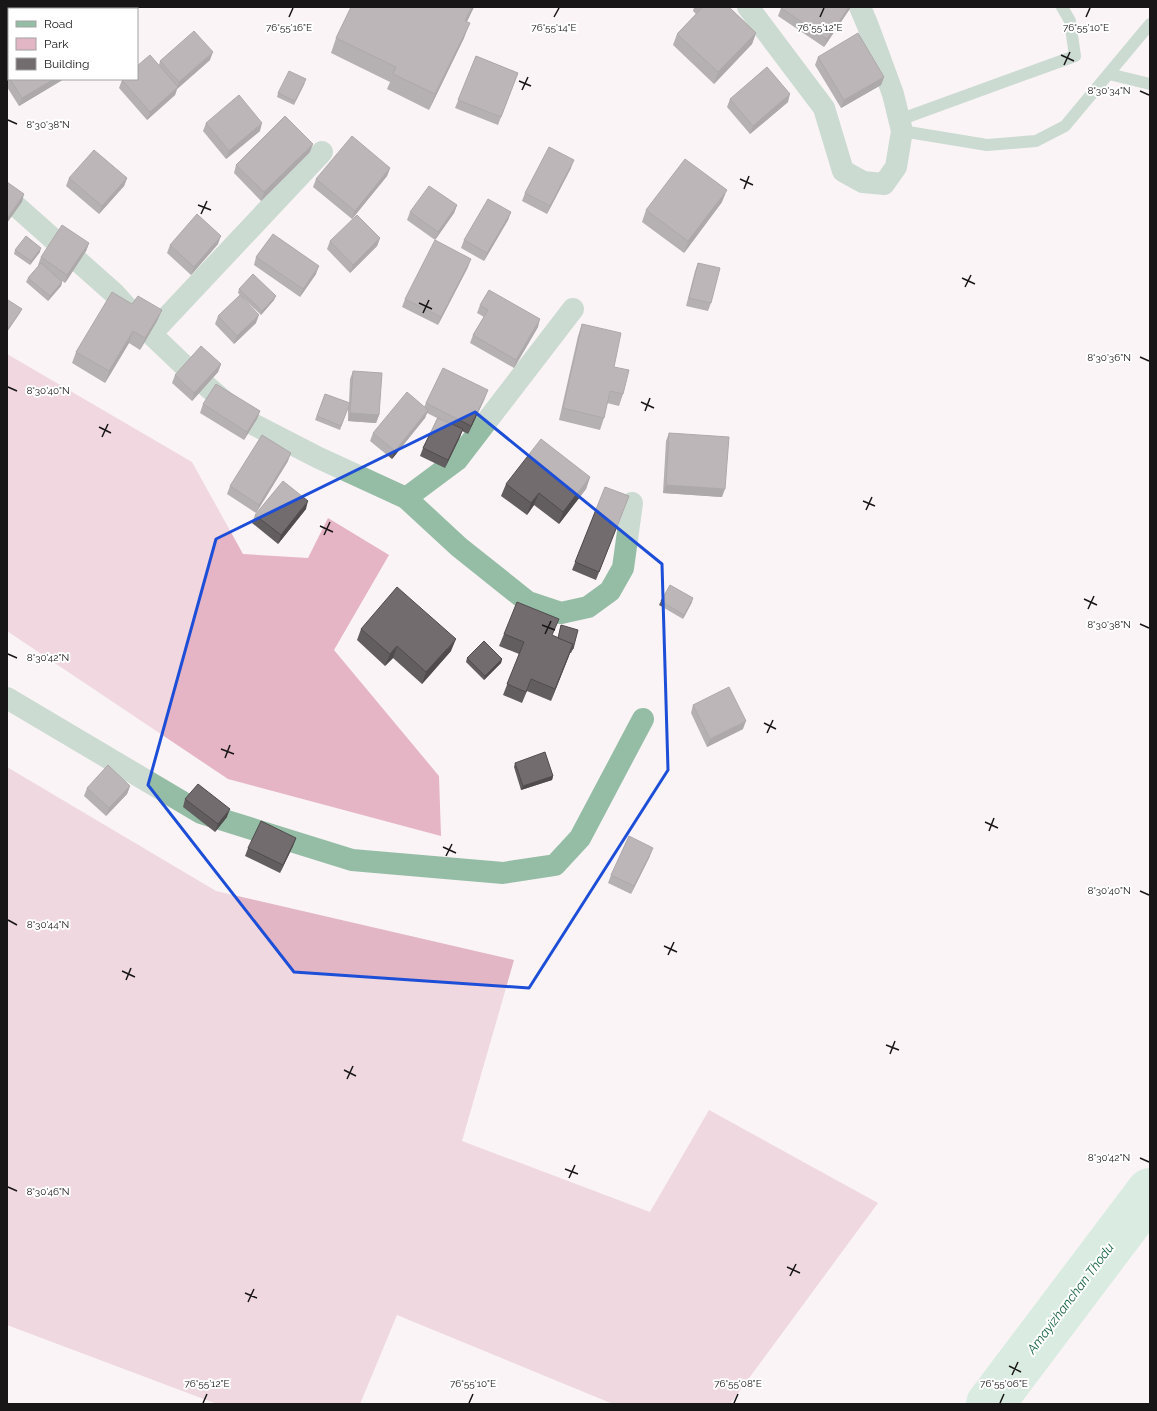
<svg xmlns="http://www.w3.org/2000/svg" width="1157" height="1411" font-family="Raleway,sans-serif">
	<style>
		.green { fill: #e2b6c5 }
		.forest { fill: #e5b4c5 }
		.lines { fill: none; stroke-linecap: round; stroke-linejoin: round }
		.river { stroke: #b4e3c8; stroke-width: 48 }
		.service { stroke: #95bda6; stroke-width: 12 }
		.minor { stroke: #95bda6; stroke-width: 22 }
		.wall { fill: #625d5f }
		.shaded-wall { fill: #504c4d }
		.building { fill: #726c6e; stroke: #504c4d }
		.marked { fill: none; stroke: #1d4ed8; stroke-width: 3; stroke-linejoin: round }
		.ticks { fill: none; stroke: #181617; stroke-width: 1.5 }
		.labels { text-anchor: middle; stroke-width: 4; stroke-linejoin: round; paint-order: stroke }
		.water-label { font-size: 13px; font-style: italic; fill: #1a6443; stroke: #fff }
		.ticks-label { font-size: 10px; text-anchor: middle; fill: #181617; stroke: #fff; stroke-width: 4; stroke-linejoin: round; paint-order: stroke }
	</style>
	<rect width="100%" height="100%" fill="#faf4f6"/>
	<polygon class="green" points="7,767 216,891 514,960 462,1141 650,1212 709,1110 878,1203 730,1404 613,1404 397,1315 360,1404 217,1404 7,1325"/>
	<polygon class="forest" points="7,354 192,462 243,554 308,558 328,518 389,555 334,650 439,776 441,836 228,779 7,631"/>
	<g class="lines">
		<polyline class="river" points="990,1404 1150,1192"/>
		<g class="service">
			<polyline points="1109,74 1150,84"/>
			<polyline points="899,120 1075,56 1070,21 1062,7"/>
			<polyline points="902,131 987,145 1036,141 1065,126 1150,24"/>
		</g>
		<g class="minor">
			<polyline points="748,7 824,108 843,171 863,182 884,184 896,167 902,131 893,94 868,26 860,7"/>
			<polyline points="7,198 115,294 151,334 194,375 247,421 319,458 406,498 459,547 528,602 561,613 588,607 610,591 623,568 632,503"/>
			<polyline points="151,334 322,152"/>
			<polyline points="406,498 457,460 573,309"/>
			<polyline points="7,698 201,813 352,860 503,873 555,865 580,838 643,719"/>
		</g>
	</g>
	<g class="wall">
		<polygon points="474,7 467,21 464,38 429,110 387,89 390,82 331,53 336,38"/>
		<polygon points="694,7 729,7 756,33 752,44 714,84 673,45 677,34 696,14 693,11"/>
		<polygon points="851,7 824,47 778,16 781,8"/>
		<polygon points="9,54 9,79 64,79 19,106 7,87 7,55"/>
		<polygon points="476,56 518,73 498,125 455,108"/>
		<polygon points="818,57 884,77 881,85 841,108 815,65"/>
		<polygon points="210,60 177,89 175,95 147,120 119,88 122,80 159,65 160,61"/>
		<polygon points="305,83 294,105 277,97 278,93"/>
		<polygon points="730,99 788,102 750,134 727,107"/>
		<polygon points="206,123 260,131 226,159 203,131"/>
		<polygon points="310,152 261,201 234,173 236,165"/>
		<polygon points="390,168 387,176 352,219 313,187 316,179"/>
		<polygon points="571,168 547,214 522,201 525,193"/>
		<polygon points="69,178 127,178 124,186 99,214 66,186"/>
		<polygon points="722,202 684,253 642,222 646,210"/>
		<polygon points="457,205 454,213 435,240 407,220 410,212"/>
		<polygon points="511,212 508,220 484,261 461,248 464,240"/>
		<polygon points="380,238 377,246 350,273 327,249 330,241"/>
		<polygon points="89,243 86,251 65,283 62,281 62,282 61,286 48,301 26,282 28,278 39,265 38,265 41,257"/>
		<polygon points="218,244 191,275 167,253 170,245"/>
		<polygon points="15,250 40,252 30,265 14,254"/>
		<polygon points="256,257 316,274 300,297 254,265"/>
		<polygon points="698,263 711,303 708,311 686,306 695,271"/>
		<polygon points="468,267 438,325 402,307 405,299"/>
		<polygon points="239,289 274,300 261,315 242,297 256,323 234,344 215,324 218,316 240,295 238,293"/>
		<polygon points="132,304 162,310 157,321 140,350 129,343 105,383 72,363 76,352"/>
		<polygon points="480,305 538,327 514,368 470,343 473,335 484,317 477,313"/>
		<polygon points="582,324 614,367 623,394 619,406 607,403 604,418 600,430 559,420 578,336"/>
		<polygon points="221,364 218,372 192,401 172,383 175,375"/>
		<polygon points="353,371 379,415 376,423 348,421 348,406 340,430 315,420 325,394 349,403 350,379"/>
		<polygon points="485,398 468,434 462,431 460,437 445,468 420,456 423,448 437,418 427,413 425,418 392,459 370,441 373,433 424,407 426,403"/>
		<polygon points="203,404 260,411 257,419 244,440 200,413"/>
		<polygon points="669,433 722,497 663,493 666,441"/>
		<polygon points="288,461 256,513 227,494 230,486"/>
		<polygon points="590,477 586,489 559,524 534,505 527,515 501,496 506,484"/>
		<polygon points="605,487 629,496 596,580 572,570"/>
		<polygon points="306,509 278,544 252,523 255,515"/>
		<polygon points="661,601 692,602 683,619 659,605"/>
		<polygon points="561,625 573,649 571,653 570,653 551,701 527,691 522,703 503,695 519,654 499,646 504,634 552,636 558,638"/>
		<polygon points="361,629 451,651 422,684 393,658 385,666 357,640"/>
		<polygon points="467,658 502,659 501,663 484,680 466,662"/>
		<polygon points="693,705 743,729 707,747 691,713"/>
		<polygon points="515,763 553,776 552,780 521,790 514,767"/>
		<polygon points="130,786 127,794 106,816 84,796 87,788"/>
		<polygon points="185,799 227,817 215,832 183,807"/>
		<polygon points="296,838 293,846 280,873 245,856 248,848"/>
		<polygon points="650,856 631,894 608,883 611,875"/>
	</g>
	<g class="shaded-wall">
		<polygon points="472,7 474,7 460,36 465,21"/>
		<polygon points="849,7 851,7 824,47 827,39"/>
		<polygon points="470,23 464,38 429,110 435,94"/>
		<polygon points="756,33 752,44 714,84 718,72"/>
		<polygon points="9,37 9,45 7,45 7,41 8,38"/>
		<polygon points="213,52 210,60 177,89 175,95 147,120 150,112 177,88 179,82"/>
		<polygon points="884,77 881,85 841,108 844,100"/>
		<polygon points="54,79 64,79 19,106 22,98"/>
		<polygon points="790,94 788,102 750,134 753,126"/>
		<polygon points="262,123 260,131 226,159 229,151"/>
		<polygon points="313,144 310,152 261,201 264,192"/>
		<polygon points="574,160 571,168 547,214 550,206"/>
		<polygon points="390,168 387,176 352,219 355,211"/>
		<polygon points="127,178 124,186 99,214 102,206"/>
		<polygon points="727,190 722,202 684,253 688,241"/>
		<polygon points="24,194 22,202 7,223 7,219"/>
		<polygon points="457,205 454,213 435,240 438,232"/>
		<polygon points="511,212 508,220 484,261 487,253"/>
		<polygon points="221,236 218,244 191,275 194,267"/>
		<polygon points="380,238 377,246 350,273 353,265"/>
		<polygon points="89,243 86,251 65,283 67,275"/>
		<polygon points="41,248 40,252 30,265 31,261"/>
		<polygon points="471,259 468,267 438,325 441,317"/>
		<polygon points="319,266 316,274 300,297 303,289"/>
		<polygon points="62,282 61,286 48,301 50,296"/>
		<polygon points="276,296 274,300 261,315 262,311"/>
		<polygon points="22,309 20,313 7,332 7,330"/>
		<polygon points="162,310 157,321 140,350 145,338"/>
		<polygon points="259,315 256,323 234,344 237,336"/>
		<polygon points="540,319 538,327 514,368 516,360"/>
		<polygon points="133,331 129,343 105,383 109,371"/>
		<polygon points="221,364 218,372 192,401 194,393"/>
		<polygon points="488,390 485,398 468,434 471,426"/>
		<polygon points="428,410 425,418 392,459 395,451"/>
		<polygon points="260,411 257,419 244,440 247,432"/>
		<polygon points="350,413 379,415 376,423 348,421"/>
		<polygon points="463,429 460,437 445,468 448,460"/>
		<polygon points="291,453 288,461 256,513 259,505"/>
		<polygon points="590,477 586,489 559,524 563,512"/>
		<polygon points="666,485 725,489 722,497 663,493"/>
		<polygon points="539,493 534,505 527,515 531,503"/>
		<polygon points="308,501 306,509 278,544 281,535"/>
		<polygon points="693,598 692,602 683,619 684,615"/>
		<polygon points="456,639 451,651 422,684 426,672"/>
		<polygon points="573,644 569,656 551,701 555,689"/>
		<polygon points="397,646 393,658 385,666 390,654"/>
		<polygon points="502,659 501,663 484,680 485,676"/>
		<polygon points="746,721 743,729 707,747 710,739"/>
		<polygon points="553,776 552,780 521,790 523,786"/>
		<polygon points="130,786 127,794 106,816 109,808"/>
		<polygon points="230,809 227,817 215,832 218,824"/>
		<polygon points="296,838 293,846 280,873 283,865"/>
		<polygon points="653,848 650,856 631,894 634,886"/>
	</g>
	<g class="building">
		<polygon points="33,7 37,7 38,9 27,9"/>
		<polygon points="351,7 472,7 465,21 470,23 435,94 393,74 396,67 336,38"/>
		<polygon points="703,7 729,7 756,33 718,72 677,34"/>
		<polygon points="782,7 849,7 827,39 781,8"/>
		<polygon points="7,15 9,15 9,37 8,38 7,34"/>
		<polygon points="194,31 213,52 179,82 160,61"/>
		<polygon points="858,33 884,77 844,100 818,57"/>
		<polygon points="9,54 9,78 7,75 7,55"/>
		<polygon points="150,55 178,87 150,112 122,80 123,79 137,79 137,66"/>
		<polygon points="476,56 518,73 501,117 458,100"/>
		<polygon points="767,67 790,94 753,126 730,99"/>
		<polygon points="289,71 306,79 295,101 278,93"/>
		<polygon points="10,79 54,79 22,98"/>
		<polygon points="239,95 262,123 229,151 206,123"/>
		<polygon points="285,116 313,144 264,192 236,165"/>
		<polygon points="352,136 390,168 355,211 316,179"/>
		<polygon points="549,147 574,160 550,206 525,193"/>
		<polygon points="94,150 127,178 102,206 69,178"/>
		<polygon points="685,159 727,190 688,241 646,210"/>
		<polygon points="7,182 24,194 7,219"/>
		<polygon points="429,186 457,205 438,232 410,212"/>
		<polygon points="488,199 511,212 487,253 464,240"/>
		<polygon points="197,214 221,236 194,267 170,245"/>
		<polygon points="357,215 380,238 353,265 330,241"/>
		<polygon points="62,225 89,243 67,275 41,257"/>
		<polygon points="273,234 319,266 303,289 256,257"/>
		<polygon points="26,236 41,248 31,261 15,250"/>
		<polygon points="435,240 471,259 441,317 405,299"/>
		<polygon points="41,263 62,282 50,296 28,278"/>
		<polygon points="698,263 720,268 711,303 689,298"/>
		<polygon points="253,274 276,296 262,311 239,289"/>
		<polygon points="489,290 540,319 516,360 473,335 488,310 480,305"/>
		<polygon points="112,292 132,304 138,296 162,310 145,338 133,331 109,371 76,352"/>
		<polygon points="240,295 259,315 237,336 218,316"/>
		<polygon points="8,300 22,309 7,330 7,302"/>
		<polygon points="582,324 621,333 614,367 629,370 623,394 610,391 604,418 563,408"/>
		<polygon points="201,346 221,364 194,393 175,375"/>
		<polygon points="443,368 488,390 471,426 426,403"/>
		<polygon points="353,371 382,373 379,415 350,413"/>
		<polygon points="216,384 260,411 247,432 203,404"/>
		<polygon points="407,392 428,410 395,451 373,433"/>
		<polygon points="325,394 350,403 341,426 317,416"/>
		<polygon points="438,418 463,429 448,460 423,448"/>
		<polygon points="669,433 729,437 725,489 666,485"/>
		<polygon points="262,435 291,453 259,505 230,486"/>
		<polygon points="541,439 590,477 563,512 539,493 531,503 506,484"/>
		<polygon points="283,481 308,501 281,535 255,515"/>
		<polygon points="605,487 629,496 599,572 575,562"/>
		<polygon points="670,585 693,598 684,615 661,601"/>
		<polygon points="397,587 456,639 426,672 397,646 390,654 361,629"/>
		<polygon points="517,602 559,619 552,635 573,644 555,689 531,679 526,692 507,684 524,642 504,634"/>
		<polygon points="561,625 578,630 573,649 572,649 573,644 558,638"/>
		<polygon points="484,641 502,659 485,676 467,658"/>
		<polygon points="729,687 746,721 710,739 693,705"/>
		<polygon points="545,752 553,776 523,786 515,763"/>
		<polygon points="108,765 130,786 109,808 87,788"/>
		<polygon points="198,784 230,809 218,824 185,799"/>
		<polygon points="261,821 296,838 283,865 248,848"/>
		<polygon points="629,836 653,848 634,886 611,875"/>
	</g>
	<path d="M0 0H1157V1411H0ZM475 412 662 564 668 770 529 988 294 972 148 785 216 539Z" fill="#faf4f6" fill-opacity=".55" fill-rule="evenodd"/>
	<path class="marked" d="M475 412 662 564 668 770 529 988 294 972 148 785 216 539Z"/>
	<path class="ticks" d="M289 17 293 8M554 17 559 8M820 17 824 8M1086 17 1090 8M1061 55 1074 61M1064 65 1070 52M519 81 531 86M522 90 528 77M1140 91 1149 95M8 120 17 124M740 179 753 185M744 189 749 176M198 205 211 210M201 214 207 201M962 278 975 284M965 287 971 275M419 303 432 309M423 313 429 300M1140 357 1149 361M8 387 17 391M641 402 654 408M645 411 650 398M99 427 111 433M102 437 108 424M863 501 875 506M866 510 872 497M320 526 333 532M324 535 330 522M1084 599 1097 605M1088 609 1094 596M1140 624 1149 628M542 625 555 630M545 634 551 621M8 654 17 658M764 723 776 729M767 733 773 720M221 749 234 754M225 758 230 745M985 822 998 828M989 831 994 818M443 847 456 853M446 856 452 844M1140 891 1149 895M8 920 17 925M664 946 677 952M668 955 674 942M122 971 135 977M126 980 131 968M886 1045 899 1050M890 1054 895 1041M344 1070 356 1076M347 1079 353 1066M1140 1158 1149 1162M565 1169 578 1174M569 1178 575 1165M8 1187 17 1191M787 1267 800 1273M790 1276 796 1264M245 1293 257 1298M248 1302 254 1289M1009 1366 1021 1372M1012 1375 1018 1362M203 1403 207 1394M469 1403 473 1394M734 1403 738 1394M1000 1403 1004 1394"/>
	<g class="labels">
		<g class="water-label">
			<text transform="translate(1070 1298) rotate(-53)" y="5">Amayizhanchan Thodu</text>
		</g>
	</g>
	<g class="ticks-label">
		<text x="289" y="31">76°55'16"E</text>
		<text x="554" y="31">76°55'14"E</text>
		<text x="820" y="31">76°55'12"E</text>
		<text x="1086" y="31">76°55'10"E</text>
		<text x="1109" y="94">8°30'34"N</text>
		<text x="48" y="128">8°30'38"N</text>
		<text x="1109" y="361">8°30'36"N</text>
		<text x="48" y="394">8°30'40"N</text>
		<text x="1109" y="628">8°30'38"N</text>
		<text x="48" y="661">8°30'42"N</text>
		<text x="1109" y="894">8°30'40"N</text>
		<text x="48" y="928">8°30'44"N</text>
		<text x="1109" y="1161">8°30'42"N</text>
		<text x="48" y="1195">8°30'46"N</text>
		<text x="207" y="1387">76°55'12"E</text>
		<text x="473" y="1387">76°55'10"E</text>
		<text x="738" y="1387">76°55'08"E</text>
		<text x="1004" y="1387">76°55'06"E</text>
	</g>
	<rect width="1157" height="1411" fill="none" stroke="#181617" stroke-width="16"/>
	<rect x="8" y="8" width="130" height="72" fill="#ffffff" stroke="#a3a2a2"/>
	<rect x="16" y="21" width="20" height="6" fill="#95bda6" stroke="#a3a2a2"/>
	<text x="44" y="28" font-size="12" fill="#181617">Road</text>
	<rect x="16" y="38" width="20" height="12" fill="#e2b6c5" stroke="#a3a2a2"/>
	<text x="44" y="48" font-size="12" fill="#181617">Park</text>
	<rect x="16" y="58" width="20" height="12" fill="#726c6e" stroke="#a3a2a2"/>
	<text x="44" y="68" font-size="12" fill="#181617">Building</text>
</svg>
